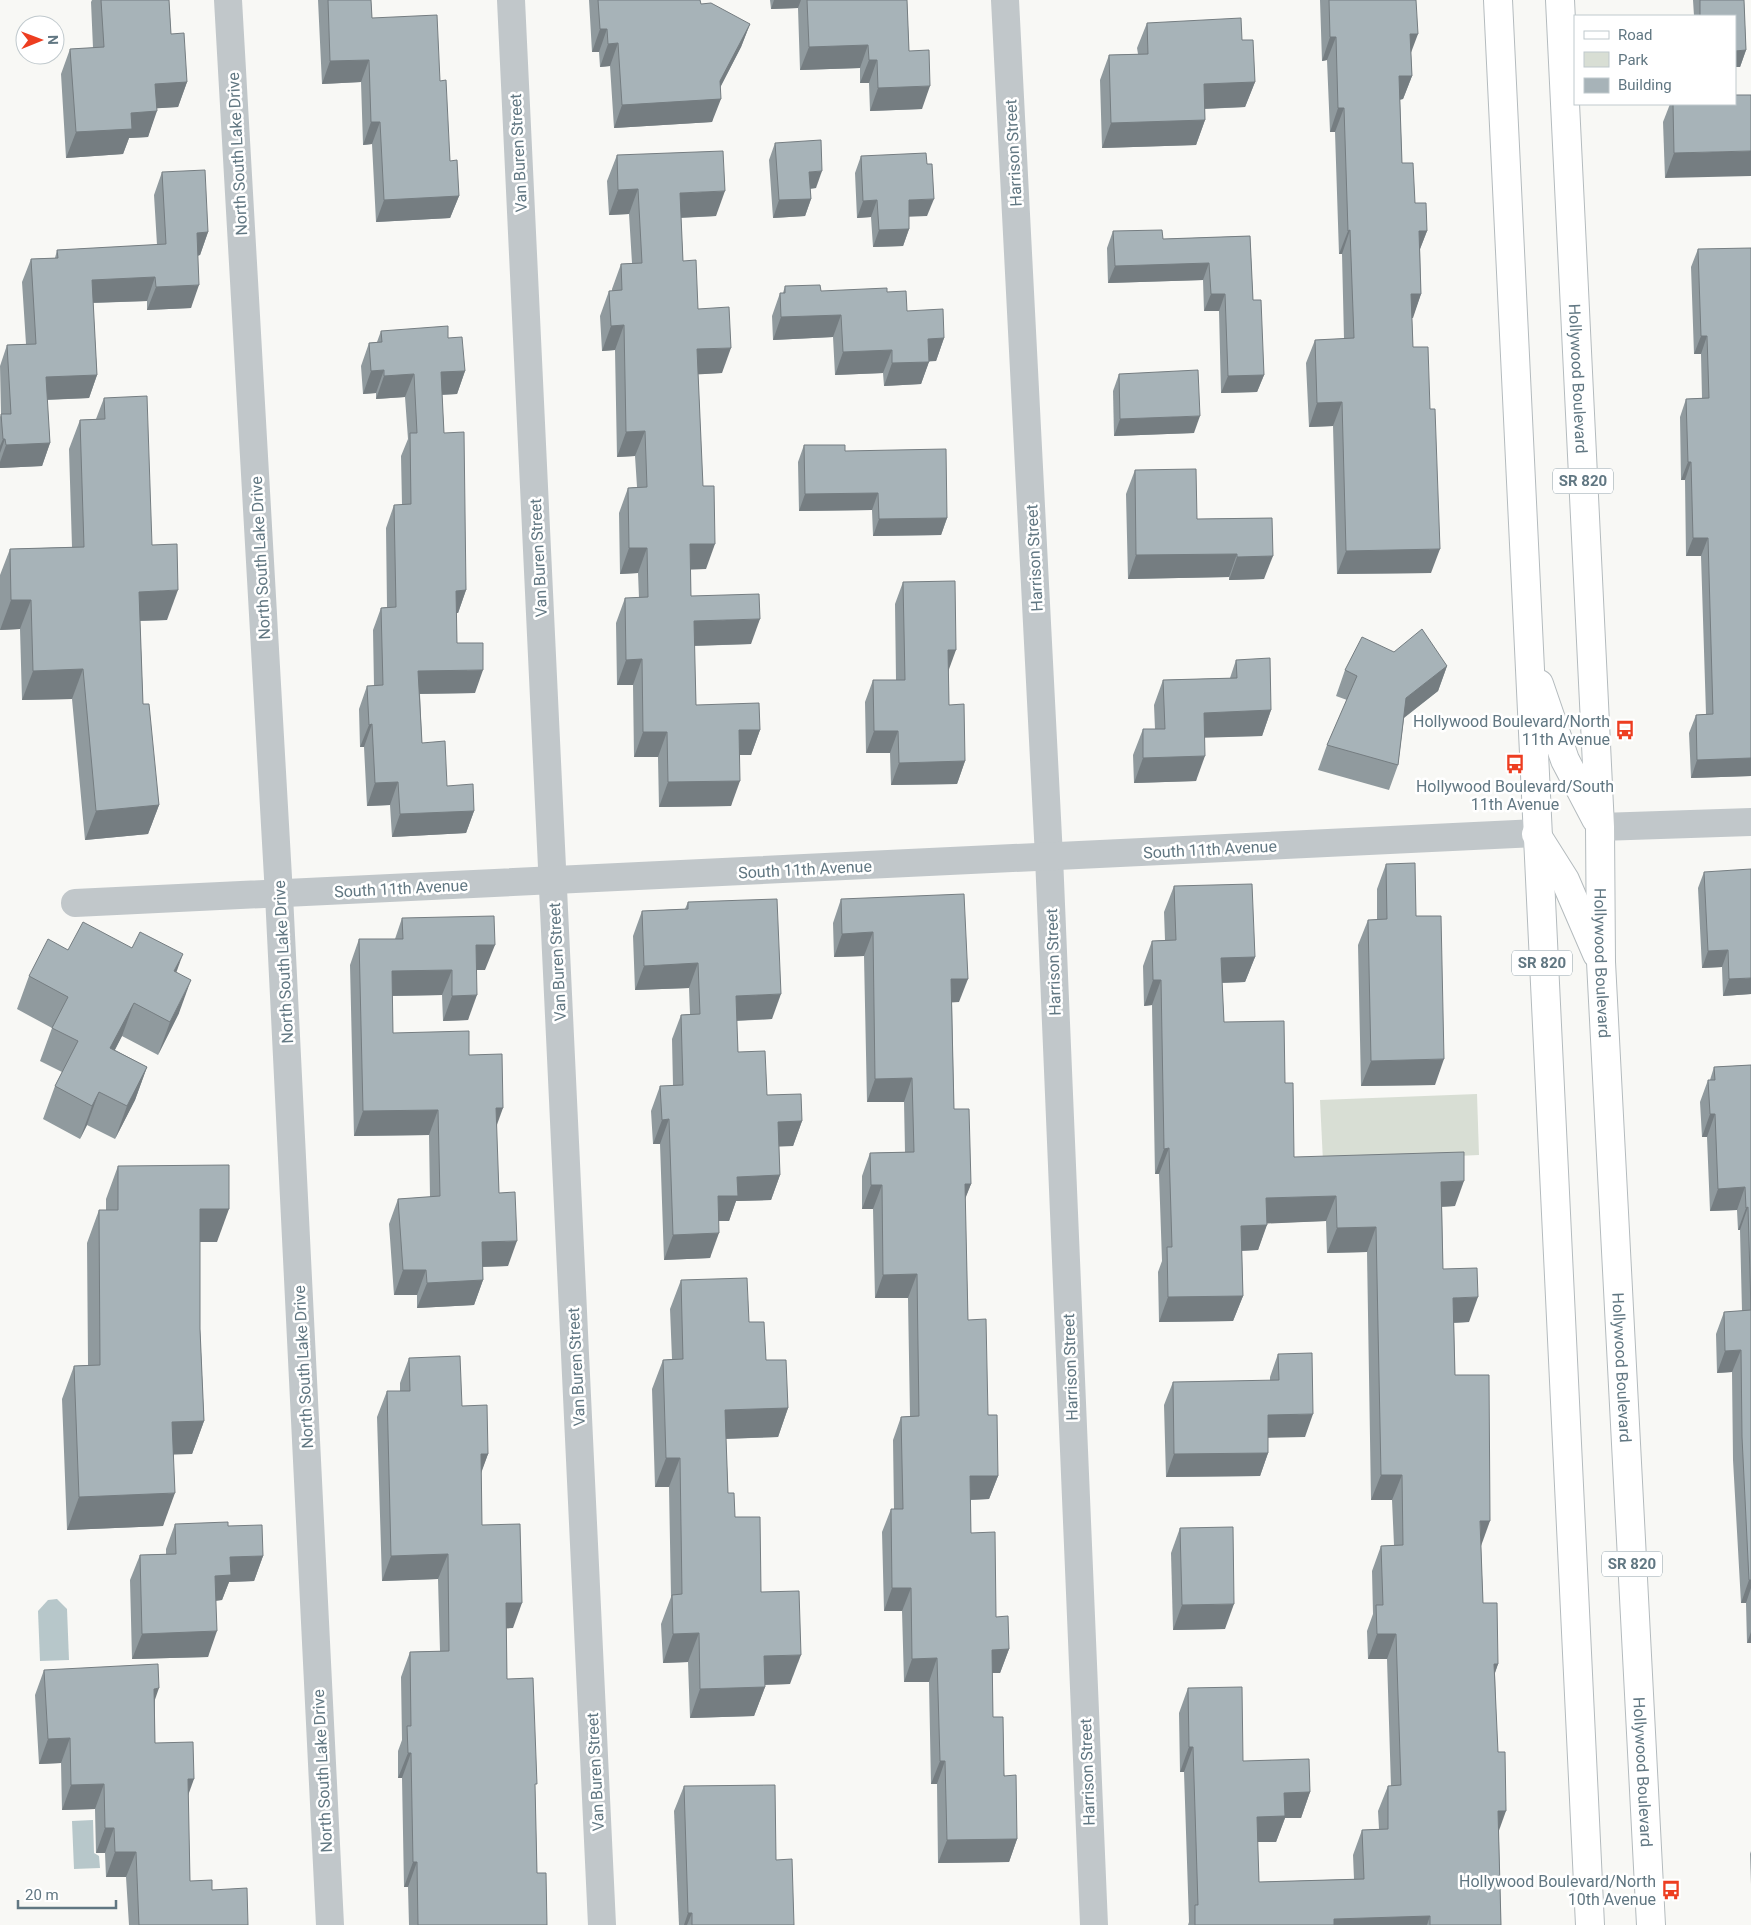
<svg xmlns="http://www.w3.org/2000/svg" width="1751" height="1925" font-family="Roboto,sans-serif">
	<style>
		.green { fill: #d8ded4 }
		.water { fill: #b7c7ca }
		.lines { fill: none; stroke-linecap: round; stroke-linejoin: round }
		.primary-casing { stroke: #b4bbbe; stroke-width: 30 }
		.street { stroke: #c1c7ca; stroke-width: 28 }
		.primary { stroke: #fff; stroke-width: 28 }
		.wall { fill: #909a9e }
		.shaded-wall { fill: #757d81 }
		.building { fill: #a7b3b8; stroke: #757d81 }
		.labels { text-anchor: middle; stroke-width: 5; stroke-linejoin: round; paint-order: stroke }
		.shield { fill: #fff; stroke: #90a0a8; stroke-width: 1 }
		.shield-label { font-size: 15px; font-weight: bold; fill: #617782 }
		.street-label { font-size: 16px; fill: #617782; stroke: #fff }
		.poi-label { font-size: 16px; fill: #617782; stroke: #fff; text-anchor: end }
	</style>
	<rect width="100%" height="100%" fill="#f8f8f5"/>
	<polygon class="green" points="1477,1094 1479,1155 1323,1162 1320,1100"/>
	<g class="water">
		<polygon points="57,1599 67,1609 69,1660 40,1661 38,1611 48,1600"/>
		<polygon points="93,1820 94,1853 99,1856 100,1868 74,1869 72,1821"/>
	</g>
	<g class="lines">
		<defs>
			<g id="primary">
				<polyline points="1498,0 1590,1925"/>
				<path id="s1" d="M1560 0 1600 827 1601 962 1651 1925"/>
				<polyline points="1539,684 1565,760 1596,819"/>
				<polyline points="1536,834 1565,880 1597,954"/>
			</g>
		</defs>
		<use href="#primary" class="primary-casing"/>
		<g class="street">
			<polyline points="228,0 279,895 330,1925"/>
			<polyline points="511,0 602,1925"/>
			<polyline points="1005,0 1049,857 1094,1925"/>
			<polyline points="1600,827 1751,822"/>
			<polyline points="75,903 1536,833"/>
		</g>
		<use href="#primary" class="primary"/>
	</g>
	<g class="wall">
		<polygon points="92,0 169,0 171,34 187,82 178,107 157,108 148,137 129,138 123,154 66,158 61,74 70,49 93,48 91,2"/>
		<polygon points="318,0 371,0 372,18 440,81 450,161 459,196 450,218 376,222 372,144 363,145 361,82 322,84"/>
		<polygon points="589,0 700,0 701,4 750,24 741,47 720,88 712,122 614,128 610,66 600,67 599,52 592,52"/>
		<polygon points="770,0 907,0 909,51 922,109 870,111 869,83 860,83 860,68 800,70 798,8 771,9"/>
		<polygon points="1320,0 1416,0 1411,52 1412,76 1403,99 1400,100 1402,163 1415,203 1427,231 1420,249 1421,294 1412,318 1413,347 1431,573 1337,574 1333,426 1309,427 1306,363 1315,340 1344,339 1342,254 1339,254 1335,132 1330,132 1327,60 1322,61"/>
		<polygon points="1693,0 1744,0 1746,50 1740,67 1735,67 1735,16 1694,16"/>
		<polygon points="1147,23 1242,40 1255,82 1245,107 1205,109 1205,120 1196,145 1102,148 1100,80 1109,55 1138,54 1137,48"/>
		<polygon points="1670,104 1735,104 1665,178 1663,122"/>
		<polygon points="775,143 816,188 810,189 811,199 805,216 773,218 769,160"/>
		<polygon points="617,155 716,216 681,218 683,261 698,309 722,373 698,374 706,569 691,569 691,596 751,644 694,646 696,705 760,730 751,755 740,755 731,806 659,807 658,757 634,757 633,685 617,685 616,623 625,598 639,598 638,573 620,574 619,513 628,488 637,487 635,456 617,457 615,350 602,351 600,316 609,291 612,291 612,289 621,264 632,263 629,214 609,215 607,181"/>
		<polygon points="861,156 927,216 909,216 909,229 903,246 873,247 871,217 857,218 855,173"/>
		<polygon points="162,172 208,232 200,255 198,256 191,308 147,310 147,301 93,303 97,375 89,398 47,400 50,443 42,466 0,468 0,417 1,414 0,366 7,345 26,344 22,282 31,259 55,258 57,250 157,245 154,195"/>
		<polygon points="1113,231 1163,239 1250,236 1253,300 1264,375 1257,392 1221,393 1219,311 1204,311 1203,280 1108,283 1107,248"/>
		<polygon points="1698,249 1751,776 1691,778 1689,733 1696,715 1706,714 1701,556 1686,556 1685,480 1681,480 1680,417 1686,399 1702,398 1701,354 1694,354 1691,267"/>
		<polygon points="785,286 821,291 887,292 907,311 944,338 936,361 929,361 921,384 884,386 883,373 835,375 833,337 773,340 772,316 780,293 783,293"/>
		<polygon points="381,331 448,338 465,371 457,394 442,395 444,433 466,590 458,613 456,613 457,643 475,693 420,694 422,743 447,786 474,811 466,833 392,837 390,805 367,806 364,747 360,747 359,709 367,686 374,686 373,630 381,608 387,607 386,528 394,505 402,505 401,456 408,439 405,397 376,399 376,393 363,394 361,366 369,343 377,342"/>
		<polygon points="1119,374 1194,433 1114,436 1113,391"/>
		<polygon points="104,398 152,545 167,620 140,621 143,704 159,805 148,834 85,840 72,699 22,700 20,629 0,630 0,575 10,549 72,547 69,449 80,420 96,419"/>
		<polygon points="804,445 845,451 947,518 941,535 873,536 872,510 799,511 798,462"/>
		<polygon points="1135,470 1197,519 1272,518 1264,579 1229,580 1229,577 1128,579 1126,494"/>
		<polygon points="903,582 948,672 949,705 965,761 957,784 891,785 890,753 866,753 865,702 873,680 896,680 895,604"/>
		<polygon points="1394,652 1447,666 1438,691 1404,718 1398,765 1389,790 1318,770 1327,745 1347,700 1336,696 1345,670"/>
		<polygon points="1236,660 1271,710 1262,736 1204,737 1196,781 1134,783 1133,755 1143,729 1155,729 1154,705 1163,680 1230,678"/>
		<polygon points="1386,864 1435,1085 1361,1086 1358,945 1368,920 1377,920 1377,889"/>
		<polygon points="1704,872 1751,994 1723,996 1722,967 1702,968 1698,888"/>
		<polygon points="1174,886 1255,957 1245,982 1222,983 1224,1022 1285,1083 1294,1157 1455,1206 1442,1207 1443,1269 1469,1322 1454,1323 1455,1375 1481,1546 1483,1603 1498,1664 1495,1673 1501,1925 1188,1925 1189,1922 1184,1772 1180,1772 1179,1713 1188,1688 1243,1761 1310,1792 1301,1818 1285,1818 1276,1842 1257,1842 1259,1882 1354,1879 1353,1855 1362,1830 1379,1829 1378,1811 1388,1786 1391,1786 1387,1659 1368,1659 1367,1631 1373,1614 1372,1571 1381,1546 1394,1545 1392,1500 1371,1500 1367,1252 1327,1253 1326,1221 1267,1223 1258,1250 1242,1251 1243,1296 1233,1321 1159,1322 1158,1272 1162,1261 1159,1174 1155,1174 1152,1005 1144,1006 1143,966 1152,941 1165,940 1164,912"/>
		<polygon points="841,899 959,1002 952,1002 954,1109 971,1184 965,1198 968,1320 988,1415 998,1476 989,1499 971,1500 971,1533 996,1617 1009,1649 1000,1673 992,1673 993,1717 1017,1839 1009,1862 938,1863 937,1784 931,1784 929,1682 904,1682 902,1611 884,1611 882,1532 891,1509 894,1509 893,1440 901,1417 910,1416 908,1298 875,1298 873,1209 862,1209 862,1176 870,1153 905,1152 904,1102 867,1102 864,956 834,957 833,923"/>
		<polygon points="688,902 772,1019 736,1021 738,1052 767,1095 802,1121 793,1146 779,1146 780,1175 771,1200 736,1201 729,1221 718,1221 710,1258 664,1260 660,1144 653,1144 651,1111 660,1086 673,1086 672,1039 681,1015 690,1014 689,988 635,990 633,936 642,911 685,909"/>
		<polygon points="402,918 485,970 476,970 468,1020 443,1021 442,995 392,996 393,1033 469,1055 496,1127 499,1193 508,1266 483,1267 483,1280 474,1305 417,1308 417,1295 394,1295 389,1224 398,1199 430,1197 429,1135 354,1136 350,965 359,939 395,939"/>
		<polygon points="68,950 176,972 179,1013 158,1055 122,1036 115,1050 147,1067 135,1100 115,1139 87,1125 80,1139 43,1119 55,1086 62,1072 40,1061 52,1028 17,1009 29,976"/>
		<polygon points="1751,1065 1751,1643 1747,1643 1746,1603 1741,1603 1733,1460 1732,1372 1717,1373 1716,1334 1724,1312 1742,1311 1740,1230 1738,1230 1737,1210 1710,1211 1707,1137 1702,1137 1700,1102 1708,1080 1710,1080 1714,1067"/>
		<polygon points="118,1166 217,1242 200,1242 200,1329 204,1421 192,1454 174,1454 163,1526 67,1530 62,1399 74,1366 88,1365 87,1243 99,1210 106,1210 106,1199"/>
		<polygon points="681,1280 749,1322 788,1408 778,1437 726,1439 728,1493 735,1517 761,1592 790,1684 765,1685 765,1687 754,1716 690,1718 688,1662 663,1663 661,1624 671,1597 669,1487 655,1487 652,1389 663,1360 672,1359 670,1309"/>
		<polygon points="1278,1354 1305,1437 1268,1437 1268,1453 1260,1476 1166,1477 1164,1405 1173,1382 1270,1381 1270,1377"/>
		<polygon points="409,1358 462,1406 488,1454 481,1472 482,1525 513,1628 506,1628 507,1679 535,1790 537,1873 547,1925 409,1925 408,1887 404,1887 402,1778 398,1778 398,1751 402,1740 401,1677 410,1652 440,1651 438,1579 382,1581 377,1417 387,1391 400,1391 400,1383"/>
		<polygon points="175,1524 228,1526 263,1556 254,1581 229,1582 222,1600 216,1601 208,1657 132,1659 130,1580 140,1555 166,1554 166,1549"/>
		<polygon points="1180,1528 1225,1629 1173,1630 1171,1553"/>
		<polygon points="44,1670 155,1700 155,1743 188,1796 190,1881 212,1890 248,1925 129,1925 126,1877 106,1877 105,1853 96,1853 95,1809 62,1810 61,1763 39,1764 35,1695"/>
		<polygon points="684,1786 776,1860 794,1925 679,1925 674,1811"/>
		<polygon points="1751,1851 1751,1884 1750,1854"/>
	</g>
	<g class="shaded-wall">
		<polygon points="774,0 801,0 798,8 771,9"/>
		<polygon points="750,24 741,47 714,99 721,99 712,122 614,128 622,105 720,81"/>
		<polygon points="600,29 607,29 599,52 592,52"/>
		<polygon points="1410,34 1418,34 1409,58"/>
		<polygon points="1330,37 1336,37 1327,60 1322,61"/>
		<polygon points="618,43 610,66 600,67 608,44"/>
		<polygon points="868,45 860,68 800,70 809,47"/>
		<polygon points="1746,50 1740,67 1735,67 1735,51"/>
		<polygon points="369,60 361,82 322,84 330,61"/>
		<polygon points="869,60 877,60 869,83 860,83"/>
		<polygon points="1399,76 1412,76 1403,99 1391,100"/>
		<polygon points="187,82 178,107 146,109 155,84"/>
		<polygon points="1255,82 1245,107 1195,109 1204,84"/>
		<polygon points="930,86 922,109 870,111 878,88"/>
		<polygon points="1338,108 1344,108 1335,132 1330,132"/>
		<polygon points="157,111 148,137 129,138 123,154 66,158 76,132 131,113"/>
		<polygon points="1205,120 1196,145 1102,148 1111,123"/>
		<polygon points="371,122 380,122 372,144 363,145"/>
		<polygon points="1751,151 1751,176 1665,178 1674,153"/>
		<polygon points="822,171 816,188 803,189 809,172"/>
		<polygon points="638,189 629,214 609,215 618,190"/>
		<polygon points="725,191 716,216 671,218 680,193"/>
		<polygon points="459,196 450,218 376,222 384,200"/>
		<polygon points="811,199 805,216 773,218 779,200"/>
		<polygon points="934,199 927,216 902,217 909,200"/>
		<polygon points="877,200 871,217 857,218 863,201"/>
		<polygon points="909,229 903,246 873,247 879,230"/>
		<polygon points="1350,230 1342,254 1339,254 1348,231"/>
		<polygon points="1419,231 1427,231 1418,254"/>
		<polygon points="208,232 200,255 189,256 197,233"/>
		<polygon points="1209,263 1203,280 1108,283 1115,266"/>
		<polygon points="155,277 147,301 84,303 92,280"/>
		<polygon points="199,285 191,308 147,310 156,287"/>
		<polygon points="1211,294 1225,294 1219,311 1204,311"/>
		<polygon points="1411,294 1421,294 1413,318 1402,318"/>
		<polygon points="841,315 833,337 773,340 781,317"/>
		<polygon points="624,325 615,350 602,351 611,326"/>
		<polygon points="1701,336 1707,336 1701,354 1694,354"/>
		<polygon points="944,338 936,361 920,362 928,339"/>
		<polygon points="731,348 722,373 688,375 697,349"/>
		<polygon points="892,350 883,373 835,375 843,352"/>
		<polygon points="929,362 921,384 884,386 892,363"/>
		<polygon points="384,370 376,393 363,394 371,371"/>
		<polygon points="465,371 457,394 432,395 441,372"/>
		<polygon points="414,374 405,397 376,399 384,376"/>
		<polygon points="97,375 89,398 38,400 46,377"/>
		<polygon points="1264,375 1257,392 1221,393 1228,376"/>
		<polygon points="1342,402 1333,426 1309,427 1317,403"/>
		<polygon points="1200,416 1194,433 1114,436 1120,419"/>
		<polygon points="645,431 635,456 617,457 626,432"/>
		<polygon points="3,439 5,439 0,453 0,446"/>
		<polygon points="50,443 42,466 0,468 0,462 6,445"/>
		<polygon points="1688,462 1691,462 1685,480 1681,480"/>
		<polygon points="878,493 872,510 799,511 805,494"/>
		<polygon points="947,518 941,535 873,536 879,519"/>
		<polygon points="1693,538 1708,538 1701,556 1686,556"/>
		<polygon points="690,544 715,544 706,569 681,570"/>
		<polygon points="629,548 647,548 638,573 620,574"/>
		<polygon points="1440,549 1431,573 1337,574 1346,551"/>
		<polygon points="1237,554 1229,577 1128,579 1136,555"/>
		<polygon points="1273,556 1264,579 1229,580 1237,557"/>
		<polygon points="178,590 167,620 128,621 139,592"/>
		<polygon points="466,590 458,613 448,613 456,591"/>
		<polygon points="11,600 31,600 20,629 0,630"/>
		<polygon points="760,619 751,644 684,646 694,621"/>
		<polygon points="948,650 956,650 948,672"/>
		<polygon points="642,659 633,685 617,685 626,660"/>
		<polygon points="1447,666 1438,691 1397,723 1406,698"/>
		<polygon points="83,669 72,699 22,700 33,671"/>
		<polygon points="483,670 475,693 410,694 418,671"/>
		<polygon points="1271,710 1262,736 1195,738 1204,713"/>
		<polygon points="372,724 364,747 360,747 369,725"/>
		<polygon points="739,730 760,730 751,755 730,755"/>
		<polygon points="874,731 898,731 890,753 866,753"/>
		<polygon points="643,732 667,732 658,757 634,757"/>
		<polygon points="1205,756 1196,781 1134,783 1143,758"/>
		<polygon points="1751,758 1751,776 1691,778 1697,760"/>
		<polygon points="965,761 957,784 891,785 899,763"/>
		<polygon points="740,781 731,806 659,807 668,782"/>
		<polygon points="398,782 390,805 367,806 375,783"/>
		<polygon points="159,805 148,834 85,840 96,811"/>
		<polygon points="474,811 466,833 392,837 400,814"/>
		<polygon points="873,932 864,956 834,957 842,934"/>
		<polygon points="476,945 495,945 485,970 467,970"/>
		<polygon points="1728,950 1722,967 1702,968 1708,951"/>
		<polygon points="183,954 171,987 174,971"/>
		<polygon points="1255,957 1245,982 1212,983 1221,958"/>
		<polygon points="698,963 689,988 635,990 644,966"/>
		<polygon points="452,970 442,995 383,996 392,971"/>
		<polygon points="1751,978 1751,994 1723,996 1729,979"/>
		<polygon points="951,979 968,979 959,1002 943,1003"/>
		<polygon points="191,980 179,1013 158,1055 170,1022"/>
		<polygon points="1153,980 1161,980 1152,1005 1144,1006"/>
		<polygon points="781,994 772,1019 727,1021 736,996"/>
		<polygon points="477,995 468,1020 443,1021 452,996"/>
		<polygon points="134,1003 122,1036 98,1081 110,1048"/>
		<polygon points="1444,1059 1435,1085 1361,1086 1371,1061"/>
		<polygon points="147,1067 135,1100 115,1139 127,1106"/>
		<polygon points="912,1078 904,1102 867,1102 875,1079"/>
		<polygon points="99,1092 87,1125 80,1139 92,1106"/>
		<polygon points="496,1108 503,1108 494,1133"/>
		<polygon points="438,1110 429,1135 354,1136 363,1111"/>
		<polygon points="1710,1114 1715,1114 1707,1137 1702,1137"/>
		<polygon points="669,1119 660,1144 653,1144 662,1120"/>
		<polygon points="802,1121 793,1146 769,1147 778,1122"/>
		<polygon points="1169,1148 1159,1174 1155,1174 1164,1149"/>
		<polygon points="780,1175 771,1200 736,1201 729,1221 709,1221 718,1196 737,1177"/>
		<polygon points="1464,1181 1455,1206 1432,1207 1441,1182"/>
		<polygon points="965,1184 971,1184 962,1207"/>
		<polygon points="871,1185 882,1185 873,1209 862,1209"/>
		<polygon points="1745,1187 1737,1210 1710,1211 1718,1189"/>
		<polygon points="1336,1196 1326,1221 1257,1224 1266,1198"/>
		<polygon points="1748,1207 1740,1230 1738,1230 1746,1208"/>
		<polygon points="200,1209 229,1209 217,1242 188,1242"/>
		<polygon points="1267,1225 1258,1250 1232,1251 1241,1226"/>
		<polygon points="1376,1227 1367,1252 1327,1253 1337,1228"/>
		<polygon points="719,1233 710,1258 664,1260 673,1235"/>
		<polygon points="517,1241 508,1266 473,1267 482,1242"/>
		<polygon points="403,1270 426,1270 417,1295 394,1295"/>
		<polygon points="917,1274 908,1298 875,1298 883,1275"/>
		<polygon points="483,1280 474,1305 417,1308 427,1283"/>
		<polygon points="1243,1296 1233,1321 1159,1322 1168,1297"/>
		<polygon points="1478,1297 1469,1322 1444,1323 1453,1298"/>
		<polygon points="1741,1350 1732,1372 1717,1373 1725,1351"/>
		<polygon points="788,1408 778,1437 715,1439 725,1410"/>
		<polygon points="1313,1414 1305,1437 1259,1438 1268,1415"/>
		<polygon points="204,1421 192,1454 160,1455 172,1422"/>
		<polygon points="1268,1453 1260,1476 1166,1477 1174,1454"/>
		<polygon points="481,1454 488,1454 479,1479"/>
		<polygon points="666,1458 680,1458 669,1487 655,1487"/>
		<polygon points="1381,1475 1402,1475 1392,1500 1371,1500"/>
		<polygon points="970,1476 998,1476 989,1499 962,1500"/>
		<polygon points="175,1493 163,1526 67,1530 79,1497"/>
		<polygon points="1480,1521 1490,1521 1481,1546"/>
		<polygon points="448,1554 438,1579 382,1581 391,1556"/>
		<polygon points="263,1556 254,1581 229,1582 222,1600 206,1601 215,1576 230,1557"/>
		<polygon points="1749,1580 1751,1580 1751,1588 1746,1603 1741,1603"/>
		<polygon points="892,1588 911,1588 902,1611 884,1611"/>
		<polygon points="506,1603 522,1603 513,1628 497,1629"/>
		<polygon points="1234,1604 1225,1629 1173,1630 1182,1605"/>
		<polygon points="217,1631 208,1657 132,1659 142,1634"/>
		<polygon points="1751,1632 1751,1643 1747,1643"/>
		<polygon points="699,1633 688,1662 663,1663 673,1634"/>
		<polygon points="1377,1634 1396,1634 1387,1659 1368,1659"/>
		<polygon points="1009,1649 1000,1673 983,1673 992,1650"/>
		<polygon points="801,1655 790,1684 753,1685 764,1656"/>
		<polygon points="937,1658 929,1682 904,1682 912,1659"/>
		<polygon points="1494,1664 1498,1664 1489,1689"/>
		<polygon points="765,1687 754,1716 690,1718 700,1689"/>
		<polygon points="159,1688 150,1714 154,1689"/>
		<polygon points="70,1738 61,1763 39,1764 48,1739"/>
		<polygon points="1189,1747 1193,1747 1184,1772 1180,1772"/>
		<polygon points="408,1753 411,1753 402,1778 398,1778"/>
		<polygon points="940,1761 945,1761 937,1784 931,1784"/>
		<polygon points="188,1779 194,1779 185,1804"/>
		<polygon points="104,1784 95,1809 62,1810 71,1785"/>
		<polygon points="1310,1792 1301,1818 1285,1818 1276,1842 1247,1842 1257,1817 1284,1793"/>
		<polygon points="1498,1811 1506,1811 1497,1836"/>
		<polygon points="105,1828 114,1828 105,1853 96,1853"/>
		<polygon points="1017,1839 1009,1862 938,1863 947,1840"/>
		<polygon points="115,1852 136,1852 126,1877 106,1877"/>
		<polygon points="413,1862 417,1862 408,1887 404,1887"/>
		<polygon points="688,1913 692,1913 687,1925 684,1925"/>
		<polygon points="1430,1916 1427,1925 1332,1925 1334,1919"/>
	</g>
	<g class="building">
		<polygon points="101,0 169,0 171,34 184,33 187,82 155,84 157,111 131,113 132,129 76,132 70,49 104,47"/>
		<polygon points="328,0 371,0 372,18 437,15 440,81 446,80 450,161 457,160 459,196 384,200 380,122 371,122 369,60 330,61"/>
		<polygon points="598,0 700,0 701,4 711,3 750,24 720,81 721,99 622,105 618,43 608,44 607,29 600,29"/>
		<polygon points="807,0 907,0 909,51 929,50 930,86 878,88 877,60 869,60 868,45 809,47"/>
		<polygon points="1329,0 1416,0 1418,34 1410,34 1412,76 1399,76 1402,163 1413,163 1415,203 1426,203 1427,231 1419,231 1421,294 1411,294 1413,347 1428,347 1430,409 1435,409 1440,549 1346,551 1342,402 1317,403 1315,340 1354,338 1350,230 1348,231 1344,108 1338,108 1336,37 1330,37"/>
		<polygon points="1700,0 1744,0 1746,50 1735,51 1735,16 1700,16"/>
		<polygon points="1241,18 1242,40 1253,40 1255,82 1204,84 1205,120 1111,123 1109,55 1148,54 1147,23"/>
		<polygon points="1735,95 1751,95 1751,151 1674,153 1673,104 1735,104"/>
		<polygon points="821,140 822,171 809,172 811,199 779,200 775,143"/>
		<polygon points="723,151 725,191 680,193 683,261 696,260 698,309 729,307 731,348 697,349 703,486 714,486 715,544 690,544 691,596 759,594 760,619 694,621 696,705 759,703 760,730 739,730 740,781 668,782 667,732 643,732 642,659 626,660 625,598 648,597 647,548 629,548 628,488 647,487 645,431 626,432 624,325 611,326 609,291 622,290 621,264 642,263 638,189 618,190 617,155"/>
		<polygon points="926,153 927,164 932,164 934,199 909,200 909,229 879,230 877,200 863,201 861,156"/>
		<polygon points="205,170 208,232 197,233 199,285 156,287 155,277 92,280 97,375 46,377 50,443 6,445 5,439 3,439 1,414 11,414 7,345 36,344 31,259 58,258 57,250 166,244 162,172"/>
		<polygon points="1162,230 1163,239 1250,236 1253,300 1261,300 1264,375 1228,376 1225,294 1211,294 1209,263 1115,266 1113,231"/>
		<polygon points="1751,248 1751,758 1697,760 1696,715 1713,714 1708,538 1693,538 1691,462 1688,462 1686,399 1709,398 1707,336 1701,336 1698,249"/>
		<polygon points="820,285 821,291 887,288 887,292 906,291 907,311 943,309 944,338 928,339 929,362 892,363 892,350 843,352 841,315 781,317 780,293 785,293 785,286"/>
		<polygon points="448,326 448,338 462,337 465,371 441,372 444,433 464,432 466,590 456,591 457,643 483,643 483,670 418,671 422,743 445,741 447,786 473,784 474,811 400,814 398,782 375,783 372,724 369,725 367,686 383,685 381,608 396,607 394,505 411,504 410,433 417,433 414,374 384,376 384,370 371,371 369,343 382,342 381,331"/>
		<polygon points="1198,370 1200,416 1120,419 1119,374"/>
		<polygon points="147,396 152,545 177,544 178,590 139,592 143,704 149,704 159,805 96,811 83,669 33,671 31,600 11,600 10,549 84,547 80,420 105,419 104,398"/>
		<polygon points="804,445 845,445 845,451 946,449 947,518 879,519 878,493 805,494"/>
		<polygon points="1196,469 1197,519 1272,518 1273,556 1237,557 1237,554 1136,555 1135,470"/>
		<polygon points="955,581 956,650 948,650 949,705 964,704 965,761 899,763 898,731 874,731 873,680 905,680 903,582"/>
		<polygon points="1422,629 1447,666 1406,698 1398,765 1327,745 1357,676 1345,670 1362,637 1394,652"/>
		<polygon points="1270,658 1271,710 1204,713 1205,756 1143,758 1143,729 1165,729 1163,680 1237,678 1236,660"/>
		<polygon points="1415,863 1416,916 1441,916 1444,1059 1371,1061 1368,920 1387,919 1386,864"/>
		<polygon points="1751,869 1751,978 1729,979 1728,950 1708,951 1704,872"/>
		<polygon points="1252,884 1255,957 1221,958 1224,1022 1284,1021 1285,1083 1293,1083 1294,1157 1464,1152 1464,1181 1441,1182 1443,1269 1477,1268 1478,1297 1453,1298 1455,1375 1489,1375 1490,1521 1480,1521 1483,1603 1497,1603 1498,1664 1494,1664 1498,1752 1505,1752 1506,1811 1498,1811 1501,1925 1430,1925 1430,1916 1334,1919 1334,1925 1195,1925 1195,1905 1198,1905 1193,1747 1189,1747 1188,1688 1242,1687 1243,1761 1309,1759 1310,1792 1284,1793 1285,1816 1257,1817 1259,1882 1364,1879 1362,1830 1388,1829 1388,1786 1401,1785 1396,1634 1377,1634 1376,1605 1383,1605 1381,1546 1403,1545 1402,1475 1381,1475 1376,1227 1337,1228 1336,1196 1266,1198 1267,1225 1241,1226 1243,1296 1168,1297 1167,1247 1172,1247 1169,1148 1164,1149 1161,980 1153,980 1152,941 1176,940 1174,886"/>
		<polygon points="964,894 968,979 951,979 954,1109 969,1109 971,1184 965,1184 968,1320 986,1319 988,1415 997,1415 998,1476 970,1476 971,1533 995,1532 996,1617 1008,1616 1009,1649 992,1650 993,1717 1003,1717 1004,1776 1016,1775 1017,1839 947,1840 945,1761 940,1761 937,1658 912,1659 911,1588 892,1588 891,1509 903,1509 901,1417 919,1416 917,1274 883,1275 882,1185 871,1185 870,1153 914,1152 912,1078 875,1079 873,932 842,934 841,899"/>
		<polygon points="777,899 781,994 736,996 738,1052 765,1051 767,1095 801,1094 802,1121 778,1122 780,1175 737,1177 738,1196 718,1196 719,1233 673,1235 669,1119 662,1120 660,1086 683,1085 681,1015 700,1014 698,963 644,966 642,911 688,909 688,902"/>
		<polygon points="494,916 495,945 476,945 477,995 452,996 452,970 392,971 393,1033 469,1031 469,1055 502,1054 503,1108 496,1108 499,1193 515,1192 517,1241 482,1242 483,1280 427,1283 426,1270 403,1270 398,1199 440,1196 438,1110 363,1111 359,939 403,939 402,918"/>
		<polygon points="83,922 132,948 140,932 183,954 174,971 191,980 170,1022 134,1003 110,1048 147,1067 127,1106 99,1092 92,1106 55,1086 78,1041 52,1028 68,997 29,976 48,939 68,950"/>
		<polygon points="1751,1065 1751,1580 1749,1580 1742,1437 1741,1350 1725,1351 1724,1312 1751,1310 1748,1207 1746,1208 1745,1187 1718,1189 1715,1114 1710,1114 1708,1080 1715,1080 1714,1067"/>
		<polygon points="229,1165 229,1209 200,1209 200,1329 204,1421 172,1422 175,1493 79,1497 74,1366 100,1365 99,1210 118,1210 118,1166"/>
		<polygon points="747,1278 749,1322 764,1322 766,1360 786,1360 788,1408 725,1410 728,1493 734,1493 735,1517 760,1517 761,1592 799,1591 801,1655 764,1656 765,1687 700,1689 699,1633 673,1634 672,1595 682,1594 680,1458 666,1458 663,1360 683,1359 681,1280"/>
		<polygon points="1312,1353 1313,1414 1268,1415 1268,1453 1174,1454 1173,1382 1279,1380 1278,1354"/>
		<polygon points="460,1356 462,1406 487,1405 488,1454 481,1454 482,1525 520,1524 522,1603 506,1603 507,1679 533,1678 537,1784 535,1784 537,1873 546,1873 547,1925 418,1925 417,1862 413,1862 411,1753 408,1753 407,1726 411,1726 410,1652 449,1651 448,1554 391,1556 387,1391 410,1391 409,1358"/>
		<polygon points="228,1522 228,1526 262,1525 263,1556 230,1557 231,1575 215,1576 217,1631 142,1634 140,1555 176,1554 175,1524"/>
		<polygon points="1233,1527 1234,1604 1182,1605 1180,1528"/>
		<polygon points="158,1664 159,1688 154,1689 155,1743 193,1742 194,1779 188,1779 190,1881 212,1880 212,1890 247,1888 248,1925 139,1925 136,1852 115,1852 114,1828 105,1828 104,1784 71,1785 70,1738 48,1739 44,1670"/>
		<polygon points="775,1785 776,1860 792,1859 794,1925 692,1925 692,1913 688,1913 684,1786"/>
	</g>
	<defs>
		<symbol id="bus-bare" viewBox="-9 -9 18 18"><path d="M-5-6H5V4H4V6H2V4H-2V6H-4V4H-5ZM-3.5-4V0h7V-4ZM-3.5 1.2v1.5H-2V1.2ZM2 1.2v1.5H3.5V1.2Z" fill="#ed3d20" stroke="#fff" stroke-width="2.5" paint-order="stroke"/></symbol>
	</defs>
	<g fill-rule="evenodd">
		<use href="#bus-bare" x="1611" y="716" width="28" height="28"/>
		<use href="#bus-bare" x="1501" y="750" width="28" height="28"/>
		<use href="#bus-bare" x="1657" y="1876" width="28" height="28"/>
	</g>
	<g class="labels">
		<g class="shield">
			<rect x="1553" y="468.5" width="60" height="25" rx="4"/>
			<rect x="1512" y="950.5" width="60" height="25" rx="4"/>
			<rect x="1602" y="1551.5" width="60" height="25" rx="4"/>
		</g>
		<g class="shield-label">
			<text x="1583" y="486">SR 820</text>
			<text x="1542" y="968">SR 820</text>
			<text x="1632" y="1569">SR 820</text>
		</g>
		<g class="street-label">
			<text transform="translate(518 153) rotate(-93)" y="6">Van Buren Street</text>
			<text transform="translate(1013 153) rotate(-93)" y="6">Harrison Street</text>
			<text transform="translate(237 154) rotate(-93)" y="6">North South Lake Drive</text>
			<text dy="6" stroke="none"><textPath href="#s1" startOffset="379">Hollywood Boulevard</textPath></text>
			<text transform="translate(260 558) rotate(-93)" y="6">North South Lake Drive</text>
			<text transform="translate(538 558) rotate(-93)" y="6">Van Buren Street</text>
			<text transform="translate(1034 558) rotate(-93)" y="6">Harrison Street</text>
			<text transform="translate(1210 849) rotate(-3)" y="6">South 11th Avenue</text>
			<text transform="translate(805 869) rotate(-3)" y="6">South 11th Avenue</text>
			<text transform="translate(401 888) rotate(-3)" y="6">South 11th Avenue</text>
			<text transform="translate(283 962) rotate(-93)" y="6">North South Lake Drive</text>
			<text transform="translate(557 962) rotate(-93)" y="6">Van Buren Street</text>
			<text transform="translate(1053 962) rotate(-92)" y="6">Harrison Street</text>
			<text dy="6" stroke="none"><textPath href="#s1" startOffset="964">Hollywood Boulevard</textPath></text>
			<text transform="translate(303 1367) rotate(-93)" y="6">North South Lake Drive</text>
			<text transform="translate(576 1367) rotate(-93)" y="6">Van Buren Street</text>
			<text transform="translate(1070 1367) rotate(-92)" y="6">Harrison Street</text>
			<text dy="6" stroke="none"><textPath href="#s1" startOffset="1369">Hollywood Boulevard</textPath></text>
			<text transform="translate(322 1771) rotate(-93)" y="6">North South Lake Drive</text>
			<text transform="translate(595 1772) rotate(-93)" y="6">Van Buren Street</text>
			<text transform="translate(1087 1772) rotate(-92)" y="6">Harrison Street</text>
			<text dy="6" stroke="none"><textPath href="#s1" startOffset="1774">Hollywood Boulevard</textPath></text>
		</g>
		<g class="poi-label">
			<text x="1610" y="727">Hollywood Boulevard/North<tspan x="1610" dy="18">11th Avenue</tspan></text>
			<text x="1515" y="792" text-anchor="middle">Hollywood Boulevard/South<tspan x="1515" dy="18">11th Avenue</tspan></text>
			<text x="1656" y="1887">Hollywood Boulevard/North<tspan x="1656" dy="18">10th Avenue</tspan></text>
		</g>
	</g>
	<rect x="1574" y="15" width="162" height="90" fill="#ffffff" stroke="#c0c9cd"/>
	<rect x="1584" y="31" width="25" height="8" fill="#ffffff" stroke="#c0c9cd"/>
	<text x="1618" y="40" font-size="15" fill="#617782">Road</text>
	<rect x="1584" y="52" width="25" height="15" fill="#d8ded4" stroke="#c0c9cd"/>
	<text x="1618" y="65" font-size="15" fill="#617782">Park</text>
	<rect x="1584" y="78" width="25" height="15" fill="#a7b3b8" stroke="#c0c9cd"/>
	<text x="1618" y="90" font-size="15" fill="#617782">Building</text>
	<g transform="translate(40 40) rotate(89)"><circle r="24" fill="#ffffff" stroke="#c0c9cd"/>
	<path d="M0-4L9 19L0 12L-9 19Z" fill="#ed3d20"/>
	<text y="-8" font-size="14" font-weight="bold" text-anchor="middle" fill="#617782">N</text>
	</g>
	<path d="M18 1900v8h98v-8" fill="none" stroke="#617782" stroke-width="2.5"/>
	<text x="25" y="1900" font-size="15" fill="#617782" stroke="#ffffff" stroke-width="4" paint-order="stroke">20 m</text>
</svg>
